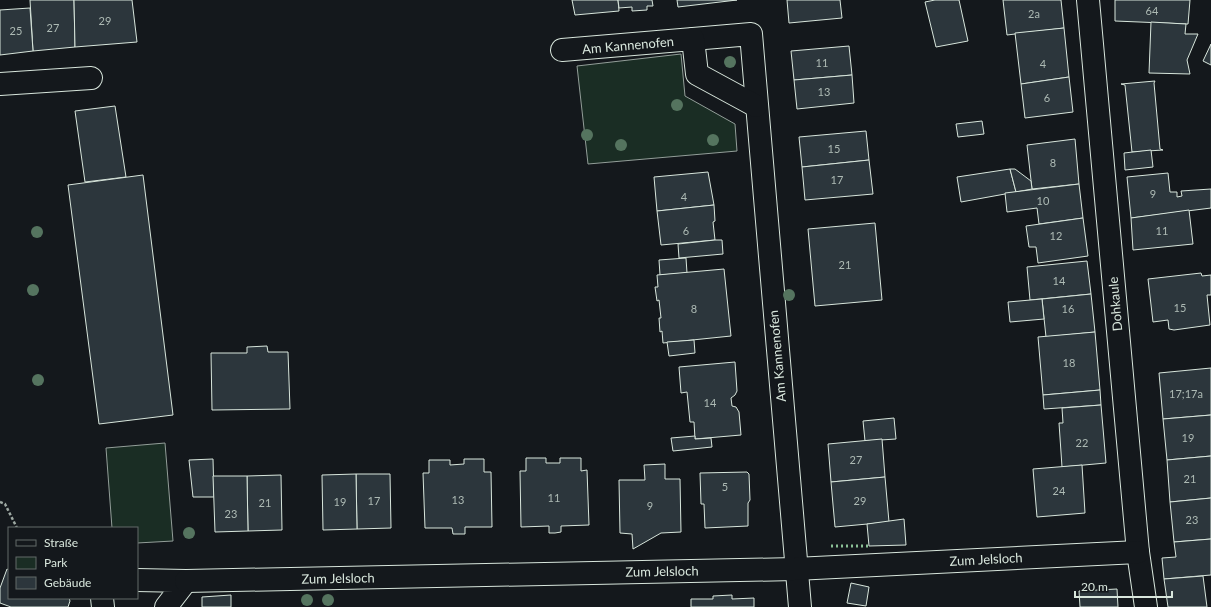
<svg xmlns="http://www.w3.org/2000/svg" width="1211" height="607" font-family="Lato,sans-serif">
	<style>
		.green { fill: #1a2d24; stroke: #939e99 }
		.building { fill: #2c363c; stroke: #d8e6dc }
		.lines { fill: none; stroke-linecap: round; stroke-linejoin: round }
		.minor-casing { stroke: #d8e6dc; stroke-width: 24 }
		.path { stroke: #9da8a2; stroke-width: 2.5; stroke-dasharray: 3 2; stroke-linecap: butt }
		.minor { stroke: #14181c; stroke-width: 22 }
		.hedge { stroke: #8ac095; stroke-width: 3; stroke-dasharray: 2 3; stroke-linecap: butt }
		.tree { fill: #55745f }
		.labels { text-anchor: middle; stroke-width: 3; stroke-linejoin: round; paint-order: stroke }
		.number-label { font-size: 11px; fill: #adbab4 }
		.street-label { font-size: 13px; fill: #d8e6dc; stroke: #14181c }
	</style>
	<rect width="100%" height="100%" fill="#14181c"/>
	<g class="green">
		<polygon points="681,54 685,96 735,124 737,151 588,164 577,66"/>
		<polygon points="165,443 173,541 137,543 137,528 112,528 106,448"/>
	</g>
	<g class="building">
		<polygon points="30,0 74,0 75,47 33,51"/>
		<polygon points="74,0 132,0 137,42 75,47"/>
		<polygon points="572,0 618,0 619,11 575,15"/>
		<polygon points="618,0 652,0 653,6 647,6 647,10 632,11 632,7 619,8"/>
		<polygon points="677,0 737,0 678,7"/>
		<polygon points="787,0 840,0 842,18 789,23"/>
		<polygon points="935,0 959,0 968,41 936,47 925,2"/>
		<polygon points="1003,0 1061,0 1064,28 1007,35"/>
		<polygon points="1115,0 1190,0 1188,24 1115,21"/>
		<polygon points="30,8 33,51 0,55 0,10"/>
		<polygon points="1151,22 1186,24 1185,34 1198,34 1187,60 1190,74 1149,73"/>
		<polygon points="1064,28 1069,77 1021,84 1015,33"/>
		<polygon points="1211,44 1211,65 1203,61"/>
		<polygon points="849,46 852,75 794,80 791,51"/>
		<polygon points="852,75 854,103 797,109 794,80"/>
		<polygon points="1069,77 1073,112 1025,118 1021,84"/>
		<polygon points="1155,81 1154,83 1160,149 1163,150 1132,152 1125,85 1121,84"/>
		<polygon points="115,106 126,177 85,182 75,111"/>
		<polygon points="982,121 984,134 958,137 956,124"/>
		<polygon points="866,131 869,160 802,167 799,137"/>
		<polygon points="1075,139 1079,184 1032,189 1027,145"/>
		<polygon points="1151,150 1153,167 1125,170 1124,153"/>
		<polygon points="869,160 873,194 805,200 802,167"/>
		<polygon points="1010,169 1016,192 961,202 957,177"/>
		<polygon points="1010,169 1015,169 1031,181 1032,189 1016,192"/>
		<polygon points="708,172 714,205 657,211 654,177"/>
		<polygon points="1168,173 1170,192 1177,192 1177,197 1182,196 1181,191 1211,189 1211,208 1131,218 1127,177"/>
		<polygon points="143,175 173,415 99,424 68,185"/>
		<polygon points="1079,184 1083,218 1039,224 1037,208 1007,212 1005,193"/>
		<polygon points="714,205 715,221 713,222 715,240 661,245 657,211"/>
		<polygon points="1189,210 1193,244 1133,250 1131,218"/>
		<polygon points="1083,218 1088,256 1038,263 1036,247 1029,247 1026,226"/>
		<polygon points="875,223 882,300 815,306 808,229"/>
		<polygon points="715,240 722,240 723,254 679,258 678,244"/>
		<polygon points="686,258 687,273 660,275 659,260"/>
		<polygon points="1087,261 1091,294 1030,300 1027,267"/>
		<polygon points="724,269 731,336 663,343 662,331 660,332 659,318 661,318 659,300 657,301 655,287 658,287 657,275"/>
		<polygon points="1201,273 1202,276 1211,275 1211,295 1207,295 1210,325 1174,330 1169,329 1168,320 1153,322 1148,279"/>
		<polygon points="1091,294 1095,332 1046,337 1042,299"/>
		<polygon points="1042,299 1044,319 1010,322 1008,302"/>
		<polygon points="1095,332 1100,390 1043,395 1038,337"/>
		<polygon points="694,340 695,353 669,356 667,342"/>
		<polygon points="267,346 268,352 288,352 290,409 212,410 211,353 247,353 247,347"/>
		<polygon points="735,362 737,391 735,395 731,398 732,406 736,407 739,412 741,435 695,439 694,422 690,422 687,392 681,393 679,367"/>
		<polygon points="1211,368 1211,415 1163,419 1159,373"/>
		<polygon points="1100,390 1101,405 1044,409 1043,395"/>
		<polygon points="1101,405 1106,463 1062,467 1059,423 1063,423 1062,408"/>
		<polygon points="1211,415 1211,456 1167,460 1163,419"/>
		<polygon points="894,418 896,439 865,441 863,421"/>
		<polygon points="695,436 695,439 711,438 712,447 673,451 671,438"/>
		<polygon points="882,439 885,477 831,482 828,444"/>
		<polygon points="1211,456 1211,498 1170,502 1167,460"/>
		<polygon points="526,458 546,458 546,463 560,463 560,458 581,458 581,471 587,470 589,525 561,526 561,532 555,533 549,533 549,526 521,527 520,471 526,471"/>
		<polygon points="213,459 214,497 193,497 189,460"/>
		<polygon points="464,459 484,459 484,472 491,472 492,527 465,527 465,534 453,534 452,528 425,528 423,473 429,473 429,460 450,460 450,465 464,464"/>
		<polygon points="665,464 665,479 680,479 681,532 661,533 633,549 632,534 620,533 619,480 645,480 644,465"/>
		<polygon points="1082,465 1085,513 1037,517 1033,469"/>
		<polygon points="747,472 749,474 750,500 748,503 748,526 705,528 704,504 701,504 700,473"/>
		<polygon points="356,474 390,474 391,528 357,529"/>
		<polygon points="356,474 357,529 323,530 322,475"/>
		<polygon points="281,475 282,530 248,531 247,476"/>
		<polygon points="213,476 247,476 248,531 215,532"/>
		<polygon points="885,477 889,522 835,527 831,482"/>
		<polygon points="1211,498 1211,539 1174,542 1170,502"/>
		<polygon points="904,519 906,545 869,546 867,524"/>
		<polygon points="1211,539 1211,575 1164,579 1162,558 1176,557 1174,542"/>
		<polygon points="7,569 9,570 9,598 69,598 70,601 68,607 11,607 0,603 0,588"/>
		<polygon points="1203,576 1207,607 1168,607 1164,579"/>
		<polygon points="851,583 869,587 866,606 847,603"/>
		<polygon points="1117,589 1118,607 1080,607 1079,591"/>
		<polygon points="231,595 231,607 202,607 202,597"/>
		<polygon points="732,595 732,599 754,598 754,607 691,607 691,599 713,599 713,596"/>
	</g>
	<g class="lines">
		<defs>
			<g id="minor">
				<polyline points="1088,0 1138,552 1146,607"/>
				<polyline points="693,39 751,34 800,607"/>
				<polyline points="562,50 693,39 697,74 756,106"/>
				<polyline points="0,84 91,78"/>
				<polyline points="137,580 186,581 166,607"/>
				<polyline points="186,581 795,569 1138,552"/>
				<polyline points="102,598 103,607"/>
			</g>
		</defs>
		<use href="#minor" class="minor-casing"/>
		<polyline class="path" points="0,502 5,504 17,528"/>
		<use href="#minor" class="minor"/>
		<polyline class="hedge" points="831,546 869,546"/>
	</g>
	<g class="tree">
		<circle cx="730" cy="62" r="6"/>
		<circle cx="677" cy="105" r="6"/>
		<circle cx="587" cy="135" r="6"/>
		<circle cx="713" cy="140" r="6"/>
		<circle cx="621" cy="145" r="6"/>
		<circle cx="37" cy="232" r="6"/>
		<circle cx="33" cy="290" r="6"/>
		<circle cx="789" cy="295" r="6"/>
		<circle cx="38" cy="380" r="6"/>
		<circle cx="189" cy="533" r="6"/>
		<circle cx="307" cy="600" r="6"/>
		<circle cx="328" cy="600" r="6"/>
	</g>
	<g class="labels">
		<g class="number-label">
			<text x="1152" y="15">64</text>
			<text x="1034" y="18">2a</text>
			<text x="105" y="25">29</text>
			<text x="53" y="32">27</text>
			<text x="16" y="35">25</text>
			<text x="822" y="67">11</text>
			<text x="1043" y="68">4</text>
			<text x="824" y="96">13</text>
			<text x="1047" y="102">6</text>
			<text x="834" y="153">15</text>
			<text x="1053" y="167">8</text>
			<text x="837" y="184">17</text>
			<text x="1153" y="198">9</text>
			<text x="684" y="201">4</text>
			<text x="1043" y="205">10</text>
			<text x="686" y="235">6</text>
			<text x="1162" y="235">11</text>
			<text x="1056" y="240">12</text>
			<text x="845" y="269">21</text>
			<text x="1059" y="285">14</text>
			<text x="1180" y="312">15</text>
			<text x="694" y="313">8</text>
			<text x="1068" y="313">16</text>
			<text x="1069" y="367">18</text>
			<text x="1186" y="398">17;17a</text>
			<text x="710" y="407">14</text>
			<text x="1188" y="442">19</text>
			<text x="1082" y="447">22</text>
			<text x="856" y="464">27</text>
			<text x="1190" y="483">21</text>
			<text x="725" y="491">5</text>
			<text x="1059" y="495">24</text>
			<text x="554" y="502">11</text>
			<text x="458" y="504">13</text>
			<text x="374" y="505">17</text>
			<text x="860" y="505">29</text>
			<text x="340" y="506">19</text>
			<text x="265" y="507">21</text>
			<text x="650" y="510">9</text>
			<text x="231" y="518">23</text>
			<text x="1192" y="524">23</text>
		</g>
		<g class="street-label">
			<text transform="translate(628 45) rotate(-5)" y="5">Am Kannenofen</text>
			<text transform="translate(1115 304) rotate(-95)" y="5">Dohkaule</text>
			<text transform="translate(777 356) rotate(-95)" y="5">Am Kannenofen</text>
			<text transform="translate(986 559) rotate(-3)" y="5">Zum Jelsloch</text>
			<text transform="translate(662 571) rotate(-1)" y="5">Zum Jelsloch</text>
			<text transform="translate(338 578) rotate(-1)" y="5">Zum Jelsloch</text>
		</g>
	</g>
	<rect x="8" y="527" width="130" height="72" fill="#14181c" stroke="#626a69"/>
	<rect x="16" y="540" width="20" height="6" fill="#14181c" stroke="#626a69"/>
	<text x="44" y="547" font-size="12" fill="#d8e6dc">Straße</text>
	<rect x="16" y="557" width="20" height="12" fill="#1a2d24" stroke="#626a69"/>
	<text x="44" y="567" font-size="12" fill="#d8e6dc">Park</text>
	<rect x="16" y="577" width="20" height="12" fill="#2c363c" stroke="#626a69"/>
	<text x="44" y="587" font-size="12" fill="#d8e6dc">Gebäude</text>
	<path d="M1075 591v6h97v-6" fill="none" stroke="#d8e6dc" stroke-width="2"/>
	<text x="1081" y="591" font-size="12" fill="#d8e6dc" stroke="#14181c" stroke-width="3" paint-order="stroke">20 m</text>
</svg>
